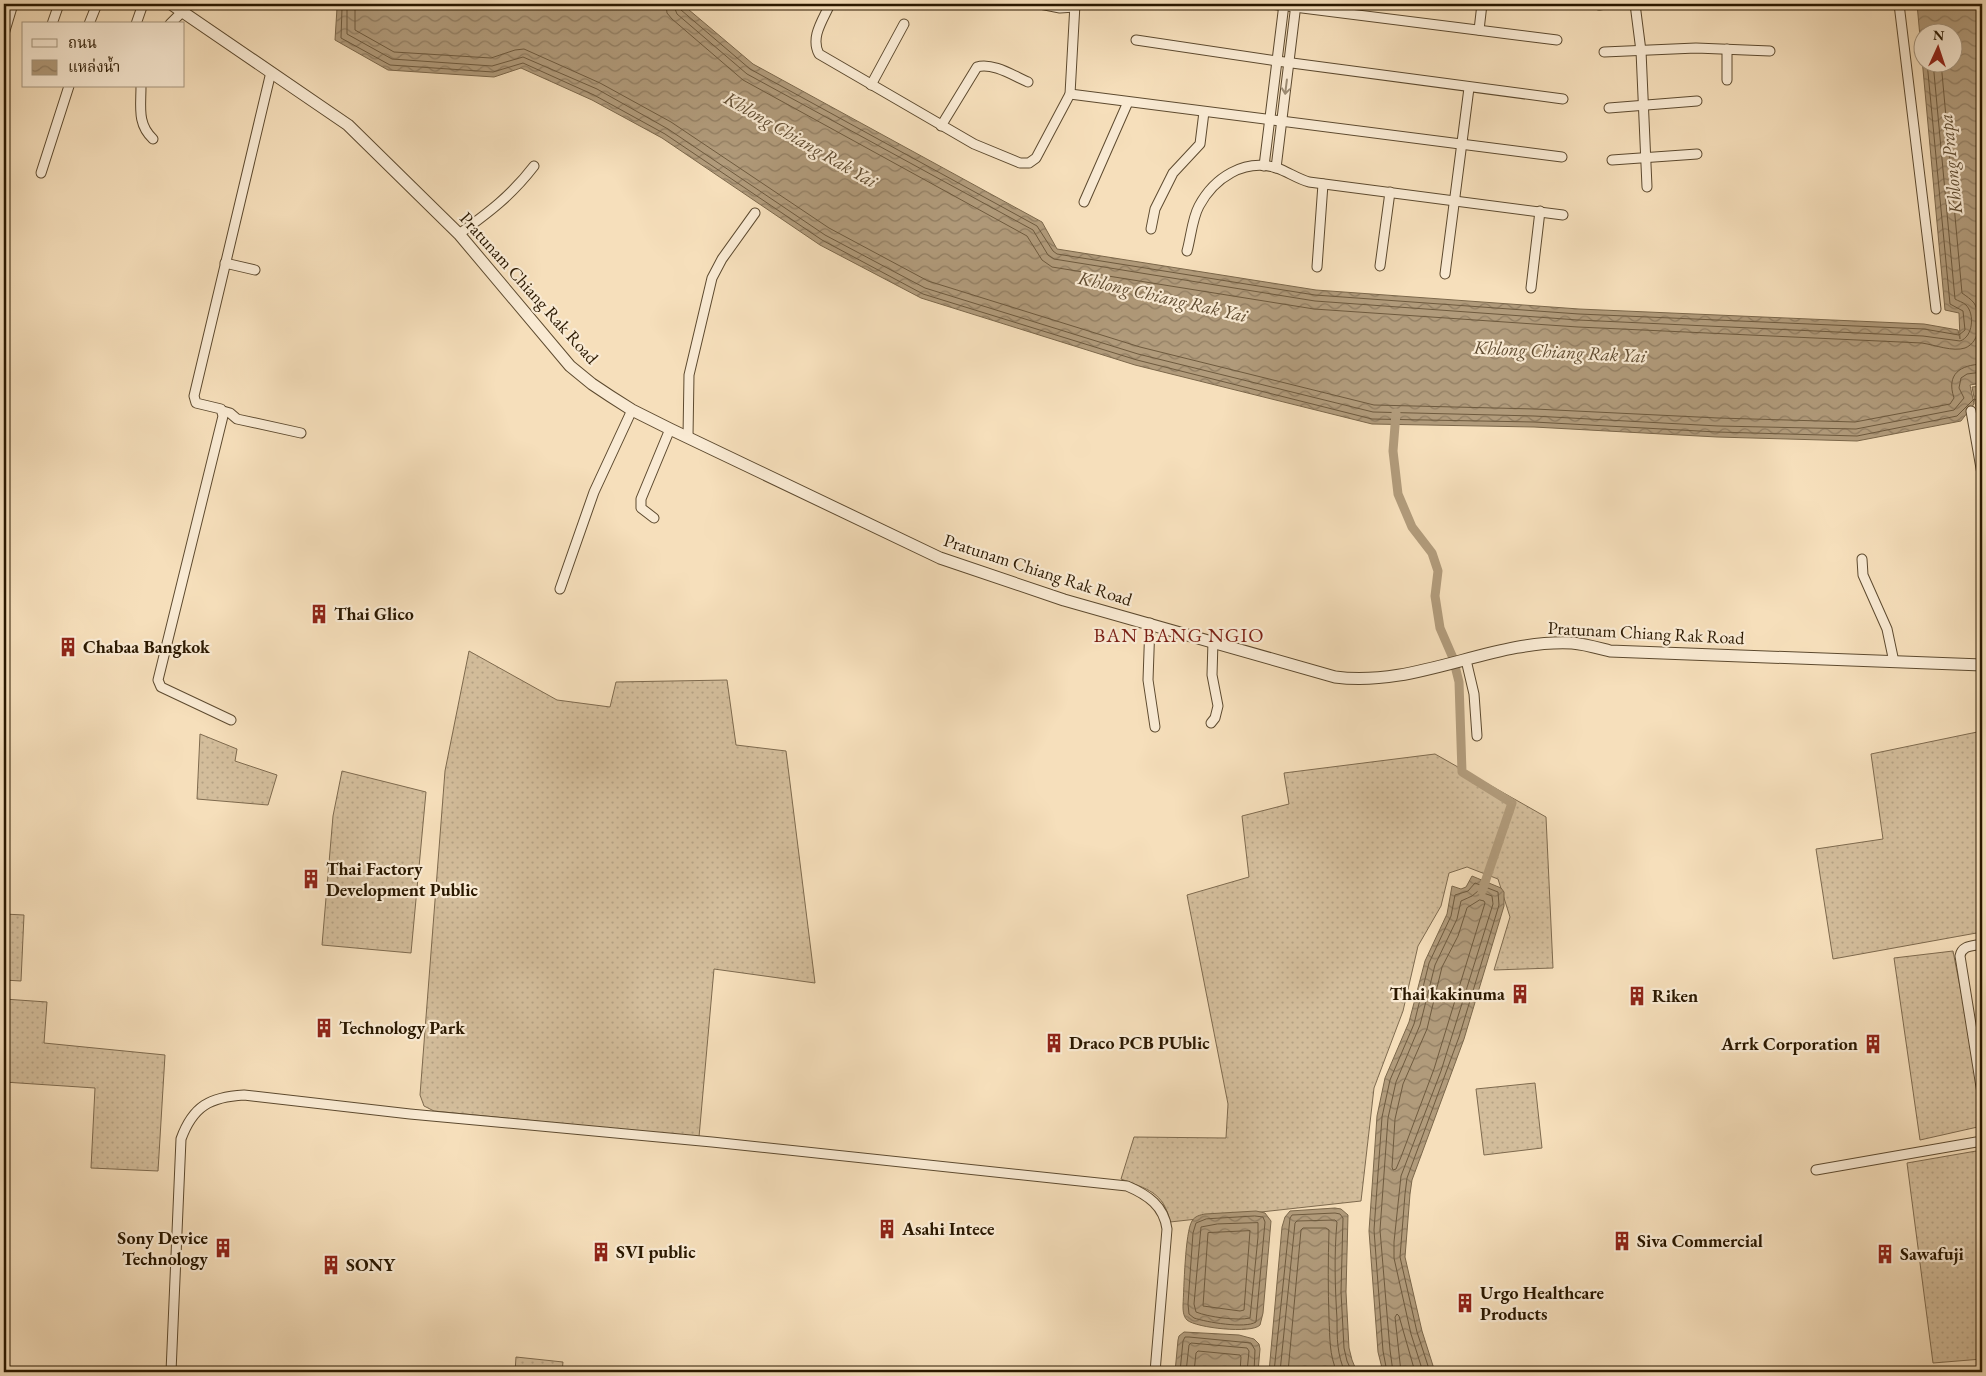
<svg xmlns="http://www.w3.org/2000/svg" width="1986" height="1376" font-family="'EB Garamond','Noto Serif Thai',serif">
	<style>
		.grass { fill: url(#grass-dots); stroke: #7e6a4e }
		.water { fill: url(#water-waves); stroke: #7b674a; fill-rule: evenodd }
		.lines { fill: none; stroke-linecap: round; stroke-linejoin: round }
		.shore { stroke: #6e5a3e; stroke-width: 1 }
		.canal { stroke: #b19b7b; stroke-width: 9 }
		.minor-casing { stroke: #5d4a2f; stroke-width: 11 }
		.tertiary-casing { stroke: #5d4a2f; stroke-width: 13 }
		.minor { stroke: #f9ead3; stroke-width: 9 }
		.tertiary { stroke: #f9ead3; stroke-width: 11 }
		.oneway { stroke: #9c8c74 }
		.labels { text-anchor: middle; stroke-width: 4.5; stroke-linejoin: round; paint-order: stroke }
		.street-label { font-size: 18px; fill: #2a1800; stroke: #f9ead3 }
		.poi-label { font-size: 18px; font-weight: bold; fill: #2a1800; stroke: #f9ead3; text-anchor: start }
		.water-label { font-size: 19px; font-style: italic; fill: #604c31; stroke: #f9ead3 }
		.quarter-label { font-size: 20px; letter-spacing: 1px; fill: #7a1f14; stroke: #f9ead3 }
	</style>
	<defs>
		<pattern id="grass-dots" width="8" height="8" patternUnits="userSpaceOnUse" patternTransform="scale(1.25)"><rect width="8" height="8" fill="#d3bd9b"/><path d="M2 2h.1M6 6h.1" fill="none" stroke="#b5a284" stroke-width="1.8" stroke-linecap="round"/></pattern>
		<pattern id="water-waves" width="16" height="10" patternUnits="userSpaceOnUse" patternTransform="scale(1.25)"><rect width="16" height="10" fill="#b19b7b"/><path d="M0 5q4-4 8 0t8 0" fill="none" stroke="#907d62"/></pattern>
	</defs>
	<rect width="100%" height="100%" fill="#f6dfbb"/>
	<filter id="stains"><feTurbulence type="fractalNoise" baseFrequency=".004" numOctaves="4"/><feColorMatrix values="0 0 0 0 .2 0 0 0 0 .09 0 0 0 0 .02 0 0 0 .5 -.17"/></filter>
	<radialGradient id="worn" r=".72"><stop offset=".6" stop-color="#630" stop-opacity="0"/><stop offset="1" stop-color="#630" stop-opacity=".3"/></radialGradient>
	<g class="grass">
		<polygon points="469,651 557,700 610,707 616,682 727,680 736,745 786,751 815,983 714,969 699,1137 434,1111 424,1106 420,1095 445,771"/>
		<polygon points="1982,731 1982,932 1833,959 1816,849 1883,839 1871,754"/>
		<polygon points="200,734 237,749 235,761 277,775 268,805 197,799"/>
		<path d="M1435 754 1546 817 1553 968 1494 970 1510 917 1498 879 1467 867 1449 873 1441 906 1418 946 1403 1011 1374 1088 1361 1201 1170 1222C1164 1192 1147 1189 1121 1179L1134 1137 1226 1138 1228 1104 1187 895 1249 877 1242 816 1289 804 1284 773Z"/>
		<polygon points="342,771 426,792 411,953 322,945 333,816"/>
		<polygon points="4,914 24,915 21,981 4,980"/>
		<polygon points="1953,951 1982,1099 1982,1126 1920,1140 1894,958"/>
		<polygon points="4,999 47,1002 44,1043 165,1055 158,1171 91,1168 95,1088 4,1082"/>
		<polygon points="1535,1083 1542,1148 1484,1155 1476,1089"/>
		<polygon points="1982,1150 1982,1359 1933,1363 1907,1163"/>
		<polygon points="516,1357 563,1362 562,1372 515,1372"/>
	</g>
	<g class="water">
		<path d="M330 4H682L753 64 1042 222 1057 249 1316 290 1579 309 1924 324 1958 330 1960 339 1959 313 1945 310 1917 4H1982V383L1970 385 1974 404 1961 421 1857 441 1717 437 1534 427 1372 424 1135 365 921 298 820 245 662 138 592 100 521 68 494 77 388 70 335 40 337 8ZM1924 32H1954V62H1924Z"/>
		<polygon points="1982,386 1982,453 1978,434 1979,423 1972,387"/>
		<polygon points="1472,876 1501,888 1504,892 1504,906 1464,1039 1412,1180 1410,1194 1405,1257 1422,1331 1435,1372 1383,1372 1378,1352 1369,1231 1377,1116 1385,1078 1409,1022 1425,961 1447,914 1452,886 1461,889 1466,887"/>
		<polygon points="1335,1208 1341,1209 1348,1215 1346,1292 1349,1348 1352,1360 1357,1372 1269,1372 1282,1227 1285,1217 1290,1211"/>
		<path d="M1256 1211 1265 1213 1271 1221 1263 1313 1260 1325C1252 1334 1196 1328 1187 1320 1183 1316 1183 1310 1183 1305 1184 1289 1185 1232 1192 1221 1195 1216 1200 1215 1205 1214Z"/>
		<polygon points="1184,1332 1239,1335 1254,1339 1259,1344 1260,1349 1258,1372 1175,1372 1178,1340 1179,1336"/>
	</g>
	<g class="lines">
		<g class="shore">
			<polyline points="340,4 342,8 341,38 390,65 493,72 523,63 594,95 665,134 822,240 923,294 1137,360 1372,419 1534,422 1717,432 1857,436 1957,416 1974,399 1980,402 1982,412"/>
			<polyline points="347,4 347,34 392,59 492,66 523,57 597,89 668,129 825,235 925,288 1138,354 1373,412 1534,416 1718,426 1856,429 1954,410 1964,398 1959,388 1961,378 1967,374 1982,372"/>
			<path d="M355 4V30L394 52 491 58 515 50 524 49 600 83 671 122 829 228 928 281 1140 347 1374 405 1535 409 1718 418 1855 422 1950 404 1954 398C1946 374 1960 365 1982 364"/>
			<path d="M666 4 667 13 672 19 743 80 1027 236 1042 260 1052 267 1314 309 1578 327 1922 343C1935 345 1953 352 1965 348 1981 342 1982 316 1974 303 1971 299 1966 296 1962 293L1941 62"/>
			<path d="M673 4 677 14 747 74 1033 230 1048 255 1054 259 1315 301 1578 320 1923 336 1960 341C1973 337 1975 314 1966 305 1963 302 1958 301 1955 299L1933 62"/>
			<polyline points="679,4 681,10 750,69 1037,226 1053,251 1057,254 1315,295 1579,314 1924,329 1959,335 1965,330 1963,311 1950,304 1927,62"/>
			<polygon points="1480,900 1484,901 1485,903 1434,1069 1401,1157 1396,1169 1393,1170 1392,1167 1395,1119 1403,1084 1427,1029 1442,967 1458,936 1467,908"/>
			<path d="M1255 1216 1263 1217 1265 1222 1256 1322C1245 1329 1206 1322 1194 1318L1189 1314 1188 1304 1193 1233 1196 1223 1206 1219Z"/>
			<path d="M1258 1223V1237L1250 1318C1238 1321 1208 1317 1196 1312L1194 1304 1201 1227 1217 1224Z"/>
			<polygon points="1250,1231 1244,1310 1240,1311 1203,1306 1208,1233"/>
			<polyline points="1180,1372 1183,1341 1185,1337 1189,1337 1251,1343 1255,1350 1254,1372"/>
			<polyline points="1186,1372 1189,1345 1191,1343 1247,1348 1249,1351 1247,1372"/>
			<polyline points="1194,1372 1196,1353 1198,1351 1240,1355 1241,1357 1240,1372"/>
			<polyline points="1274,1372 1290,1218 1292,1215 1335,1213 1340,1214 1343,1218 1341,1292 1344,1348 1347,1361 1352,1372"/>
			<path d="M1280 1372 1295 1223 1297 1221 1335 1220 1337 1222C1334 1255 1335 1287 1337 1319 1337 1338 1337 1355 1345 1372"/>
			<path d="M1288 1372 1301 1230 1303 1228H1326L1329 1230C1328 1260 1328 1289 1329 1319 1330 1337 1329 1355 1337 1372"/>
			<polyline points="1387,1372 1383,1351 1374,1230 1382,1117 1390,1080 1414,1024 1429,963 1451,916 1455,895 1468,891 1475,883 1498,892 1499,905 1459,1037 1407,1178 1405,1194 1400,1257 1417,1332 1430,1372"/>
			<polyline points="1393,1372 1390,1350 1380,1230 1388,1118 1396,1082 1420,1025 1435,965 1457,919 1461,901 1472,896 1478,891 1492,896 1493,904 1441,1071 1401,1176 1394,1242 1394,1258 1411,1334 1423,1372"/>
			<polyline points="1401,1372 1395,1317 1397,1314 1399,1316 1415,1372"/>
		</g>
		<polyline class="canal" points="1396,413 1393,451 1398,494 1412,527 1432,553 1438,571 1435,596 1440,628 1453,658 1459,682 1462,772 1512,803 1482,891"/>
		<defs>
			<g id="minor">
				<path d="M830 4C823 20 810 37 819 54L974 144 1020 163H1029L1036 158 1070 94 1075 4"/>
				<polyline points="1040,4 1060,8 1075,7"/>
				<polyline points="1270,4 1557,40"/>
				<polyline points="1635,4 1641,51 1647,187"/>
				<polyline points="1899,4 1936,309"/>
				<polyline points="1599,5 1606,4"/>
				<polyline points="52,24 59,4"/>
				<polyline points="89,24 97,4"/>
				<polyline points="136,24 143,4"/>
				<polyline points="170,24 182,12"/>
				<polyline points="1479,30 1482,4"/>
				<polyline points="4,34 13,4"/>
				<polyline points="1136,40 1277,61 1563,99"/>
				<polyline points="1727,49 1727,80"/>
				<polyline points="1604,52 1696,48 1770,51"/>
				<polyline points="871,85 904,24"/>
				<path d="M141 86C141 107 137 124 153 139"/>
				<polyline points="1070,94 1562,157"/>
				<polyline points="1609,108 1697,101"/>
				<path d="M941 126 977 67C992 62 1014 76 1028 82"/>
				<polyline points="1612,160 1697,154"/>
				<polyline points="1264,166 1284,4"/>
				<polyline points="1276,168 1296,4"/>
				<polyline points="41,173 69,86"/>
				<polyline points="1084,202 1128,102"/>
				<polyline points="1151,229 1155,209 1173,173 1200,144 1204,112"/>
				<path d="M459 234C488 213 511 196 534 166"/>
				<path d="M1187 251C1191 237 1192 219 1199 206 1214 178 1244 158 1277 168 1288 172 1298 179 1309 182L1563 215"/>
				<polyline points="225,263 255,270"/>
				<polyline points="1380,266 1390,192"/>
				<polyline points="1317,267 1323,184"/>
				<polyline points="1445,274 1469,88"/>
				<polyline points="1531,288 1540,211"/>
				<polyline points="223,411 230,413 237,419 301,433"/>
				<polyline points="1971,411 1982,474"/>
				<polyline points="688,436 689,375 712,278 722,259 755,213"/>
				<polyline points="654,518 641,508 641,499 670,429"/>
				<polyline points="1862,559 1863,575 1887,629 1894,662"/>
				<polyline points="560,589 594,492 632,410"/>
				<polyline points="1150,623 1148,680 1155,727"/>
				<polyline points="1466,660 1474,694 1477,736"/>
				<polyline points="231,720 161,687 158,680 223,416 221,409 196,403 194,396 271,72"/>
				<polyline points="1211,723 1215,718 1218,706 1212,675 1213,641"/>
				<path d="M1982 944C1973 946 1962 945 1960 956L1982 1093"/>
				<polyline points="1816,1170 1982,1141"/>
				<path d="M171 1372 181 1139C193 1106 210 1097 244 1095L410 1114 712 1142 1127 1186C1148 1195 1164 1206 1167 1229L1155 1372"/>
			</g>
			<path id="tertiary" d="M171 4 348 125 459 234 570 366 592 384 610 396 632 410 670 429 940 558 1064 600 1335 677C1416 688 1492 639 1572 643 1585 644 1598 648 1610 651L1982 665"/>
		</defs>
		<use href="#minor" class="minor-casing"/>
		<use href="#tertiary" class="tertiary-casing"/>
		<use href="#minor" class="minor"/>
		<use href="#tertiary" class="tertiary"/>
	</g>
	<defs><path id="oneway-shaft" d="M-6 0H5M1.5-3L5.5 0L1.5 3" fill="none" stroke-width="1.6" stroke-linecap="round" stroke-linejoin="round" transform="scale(1.25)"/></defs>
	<use class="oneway" href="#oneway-shaft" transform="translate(1286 87) rotate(97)"/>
	<defs>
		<symbol id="building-bare" viewBox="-9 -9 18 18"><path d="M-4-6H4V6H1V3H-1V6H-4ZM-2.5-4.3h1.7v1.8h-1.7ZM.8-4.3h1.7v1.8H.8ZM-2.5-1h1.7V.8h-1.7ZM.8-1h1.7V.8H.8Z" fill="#8f2418" stroke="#f9ead3" stroke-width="2.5" paint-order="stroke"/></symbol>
	</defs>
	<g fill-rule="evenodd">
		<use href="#building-bare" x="305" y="600" width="28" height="28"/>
		<use href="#building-bare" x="54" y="633" width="28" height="28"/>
		<use href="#building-bare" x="297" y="865" width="28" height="28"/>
		<use href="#building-bare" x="1506" y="980" width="28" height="28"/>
		<use href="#building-bare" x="1623" y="982" width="28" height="28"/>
		<use href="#building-bare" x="310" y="1014" width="28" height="28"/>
		<use href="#building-bare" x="1040" y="1029" width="28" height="28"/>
		<use href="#building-bare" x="1859" y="1030" width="28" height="28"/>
		<use href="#building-bare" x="873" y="1215" width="28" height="28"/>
		<use href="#building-bare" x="1608" y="1227" width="28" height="28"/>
		<use href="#building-bare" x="209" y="1234" width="28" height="28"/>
		<use href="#building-bare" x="587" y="1238" width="28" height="28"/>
		<use href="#building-bare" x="1871" y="1240" width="28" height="28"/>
		<use href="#building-bare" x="317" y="1251" width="28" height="28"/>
		<use href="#building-bare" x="1451" y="1289" width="28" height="28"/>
	</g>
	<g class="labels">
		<g class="street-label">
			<text transform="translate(529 288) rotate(48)" y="6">Pratunam Chiang Rak Road</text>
			<text transform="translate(1038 570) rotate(18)" y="6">Pratunam Chiang Rak Road</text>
			<text transform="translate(1646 633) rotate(3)" y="6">Pratunam Chiang Rak Road</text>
		</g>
		<g class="poi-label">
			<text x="334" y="620">Thai Glico</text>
			<text x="83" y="653">Chabaa Bangkok</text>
			<text x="326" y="875">Thai Factory<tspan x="326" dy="21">Development Public</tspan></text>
			<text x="1505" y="1000" text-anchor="end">Thai kakinuma</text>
			<text x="1652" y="1002">Riken</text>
			<text x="339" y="1034">Technology Park</text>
			<text x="1069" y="1049">Draco PCB PUblic</text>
			<text x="1858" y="1050" text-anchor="end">Arrk Corporation</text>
			<text x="902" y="1235">Asahi Intece</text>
			<text x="208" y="1244" text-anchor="end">Sony Device<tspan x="208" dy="21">Technology</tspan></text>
			<text x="1637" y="1247">Siva Commercial</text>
			<text x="616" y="1258">SVI public</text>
			<text x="1900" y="1260">Sawafuji</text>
			<text x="346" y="1271">SONY</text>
			<text x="1480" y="1299">Urgo Healthcare<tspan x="1480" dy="21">Products</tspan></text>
		</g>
		<g class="water-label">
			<text transform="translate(801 139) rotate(30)" y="7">Khlong Chiang Rak Yai</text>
			<text transform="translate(1950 164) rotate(-96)" y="7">Khlong Prapa</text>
			<text transform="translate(1163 296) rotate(13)" y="7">Khlong Chiang Rak Yai</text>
			<text transform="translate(1560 351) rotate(3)" y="7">Khlong Chiang Rak Yai</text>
		</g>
		<g class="quarter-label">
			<text x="1179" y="642">BAN BANG NGIO</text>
		</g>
	</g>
	<rect width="1986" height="1376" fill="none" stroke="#f6dfbb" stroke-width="20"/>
	<rect x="5" y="5" width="1976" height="1366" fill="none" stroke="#2a1800" stroke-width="2.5"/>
	<rect x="10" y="10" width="1966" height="1356" fill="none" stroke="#2a1800"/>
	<rect x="22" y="22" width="162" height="65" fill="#f9ead3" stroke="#a6967f"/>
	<rect x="32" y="39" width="25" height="8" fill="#f9ead3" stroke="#a6967f"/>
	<text x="68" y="48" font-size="15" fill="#2a1800">ถนน</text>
	<rect x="32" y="60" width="25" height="15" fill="url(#water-waves)" stroke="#a6967f"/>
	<text x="68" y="72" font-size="15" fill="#2a1800">แหล่งน้ำ</text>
	<g transform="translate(1938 48) rotate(3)"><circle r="24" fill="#f9ead3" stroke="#a6967f"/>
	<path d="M0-4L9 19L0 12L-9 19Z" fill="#8f2418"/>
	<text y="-8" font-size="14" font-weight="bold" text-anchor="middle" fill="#2a1800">N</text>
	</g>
	<rect width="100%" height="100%" filter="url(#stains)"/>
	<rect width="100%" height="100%" fill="url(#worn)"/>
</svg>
